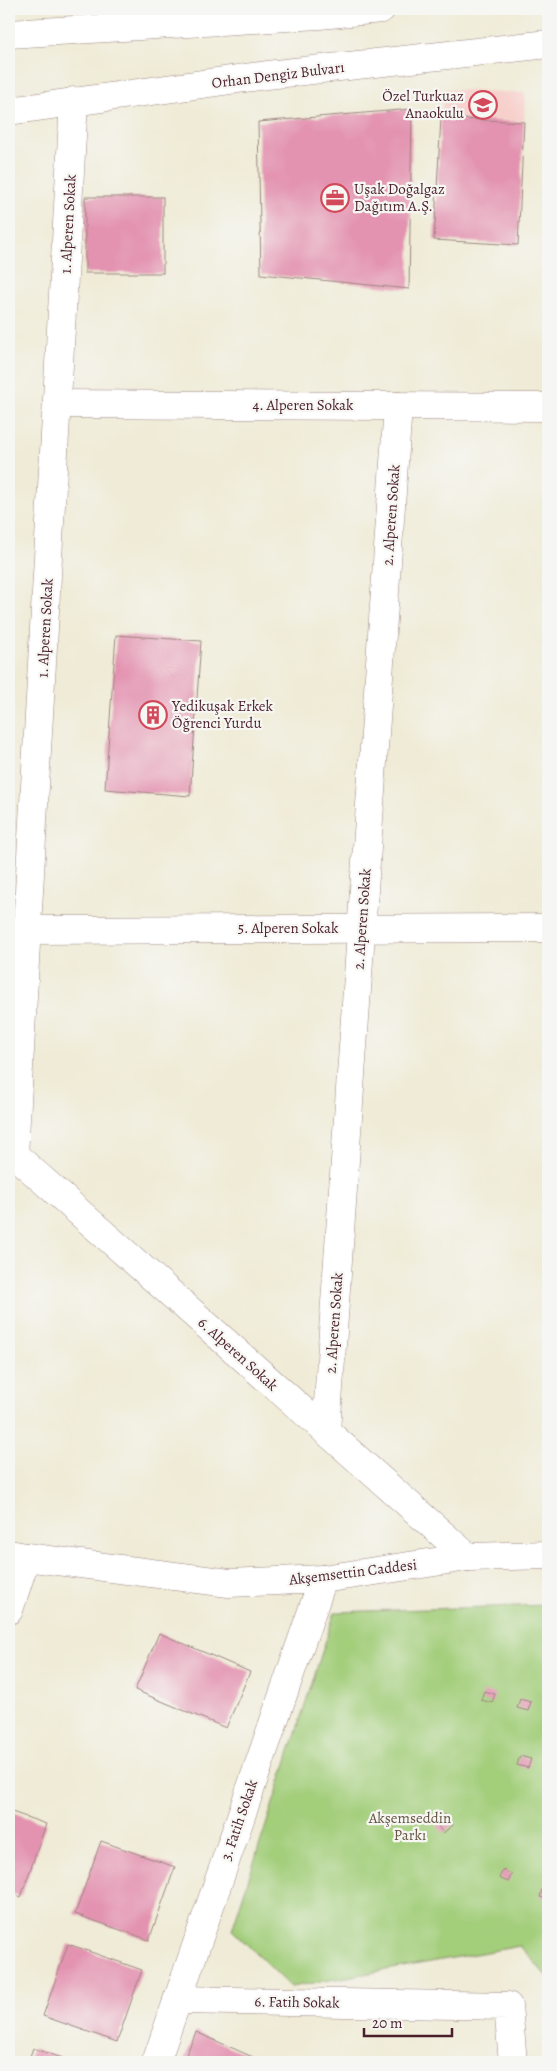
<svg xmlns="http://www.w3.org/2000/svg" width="557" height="2071" font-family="Alegreya,serif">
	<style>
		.built { fill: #f7d0cc }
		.green { fill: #a3ce7a; stroke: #767652 }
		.building { fill: #e393b0 }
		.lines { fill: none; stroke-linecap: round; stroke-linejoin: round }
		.minor-casing { stroke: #9c8580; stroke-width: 29 }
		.major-casing { stroke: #9c8580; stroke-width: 29 }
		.minor { stroke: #fff; stroke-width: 28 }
		.major { stroke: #fff; stroke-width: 28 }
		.labels { text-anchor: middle; stroke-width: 4.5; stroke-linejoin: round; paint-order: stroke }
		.street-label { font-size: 15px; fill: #4a1f2b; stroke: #f6f6f2 }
		.poi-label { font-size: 15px; fill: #4a1f2b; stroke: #f6f6f2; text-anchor: start }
		.park-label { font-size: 15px; fill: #655443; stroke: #f6f6f2 }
	</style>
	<rect width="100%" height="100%" fill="#f6f6f2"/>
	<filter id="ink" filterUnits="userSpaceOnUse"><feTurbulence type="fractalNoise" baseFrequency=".02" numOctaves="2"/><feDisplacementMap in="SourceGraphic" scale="10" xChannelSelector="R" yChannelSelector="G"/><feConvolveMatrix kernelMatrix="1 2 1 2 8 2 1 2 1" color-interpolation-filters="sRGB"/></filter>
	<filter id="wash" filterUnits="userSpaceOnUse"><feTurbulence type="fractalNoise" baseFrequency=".0096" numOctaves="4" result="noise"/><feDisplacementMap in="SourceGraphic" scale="20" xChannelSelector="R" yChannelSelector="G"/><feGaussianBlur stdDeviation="1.12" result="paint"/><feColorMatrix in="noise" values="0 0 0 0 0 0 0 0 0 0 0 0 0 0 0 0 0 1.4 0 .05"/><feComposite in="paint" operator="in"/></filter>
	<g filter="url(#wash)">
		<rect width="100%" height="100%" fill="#efebd6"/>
		<polygon class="built" points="443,89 525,93 524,121 442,117"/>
		<polygon class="green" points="548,1605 548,1978 520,1946 291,1987 232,1930 335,1612"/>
		<g id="blocks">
			<g class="building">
				<polygon points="412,109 409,289 261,274 258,122"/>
				<polygon points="441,118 524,122 518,245 434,240"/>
				<rect x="85" y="197" width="78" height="76"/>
				<polygon points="116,635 201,641 190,796 105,789"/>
				<polygon points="159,1633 250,1672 226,1728 135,1690"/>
				<polygon points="484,1691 495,1694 492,1703 481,1700"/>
				<polygon points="520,1699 531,1702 528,1711 517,1708"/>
				<polygon points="520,1756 531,1759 528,1768 517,1765"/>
				<polygon points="9,1811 46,1824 21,1897 9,1892"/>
				<polygon points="444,1814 453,1825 443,1833 434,1821"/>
				<polygon points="101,1841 175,1867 149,1940 75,1914"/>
				<polygon points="503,1870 512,1874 508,1882 499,1878"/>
				<polygon points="543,1886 548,1888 548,1899 540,1897"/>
				<polygon points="68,1944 142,1970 117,2042 43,2016"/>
				<polygon points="196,2032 264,2062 183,2062"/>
				<polygon points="33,2048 74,2062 28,2062"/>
			</g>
		</g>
	</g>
	<g filter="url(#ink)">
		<use href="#blocks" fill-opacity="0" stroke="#9c8580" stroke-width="1"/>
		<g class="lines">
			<defs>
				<g id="minor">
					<polyline points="58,404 548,407"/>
					<polyline points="27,930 548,928"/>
					<polyline points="9,1150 468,1557"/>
					<polyline points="14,1155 74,101"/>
					<polyline points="326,1431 398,406"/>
					<polyline points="9,1554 26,1557 229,1583 323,1579 468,1557 548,1555"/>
					<polyline points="9,1610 26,1557"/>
					<polyline points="177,2000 508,2006 513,2062"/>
					<polyline points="156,2062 323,1579"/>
				</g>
				<g id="major">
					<polyline points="9,34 319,15 381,9"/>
					<polyline points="9,111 267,75 548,44"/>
				</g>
			</defs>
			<use href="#minor" class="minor-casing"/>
			<use href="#major" class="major-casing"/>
			<use href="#minor" class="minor"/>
			<use href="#major" class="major"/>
		</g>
	</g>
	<defs>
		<symbol id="school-ring" viewBox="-11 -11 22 22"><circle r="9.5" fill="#f6f6f2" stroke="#d1495b" stroke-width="1.5"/><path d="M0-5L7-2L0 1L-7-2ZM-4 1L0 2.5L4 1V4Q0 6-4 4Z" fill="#d1495b"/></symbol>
		<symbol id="office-ring" viewBox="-11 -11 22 22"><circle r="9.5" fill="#f6f6f2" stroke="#d1495b" stroke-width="1.5"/><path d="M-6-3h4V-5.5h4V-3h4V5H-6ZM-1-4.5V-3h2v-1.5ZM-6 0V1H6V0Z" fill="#d1495b"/></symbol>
		<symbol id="building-ring" viewBox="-11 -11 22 22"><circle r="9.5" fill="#f6f6f2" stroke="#d1495b" stroke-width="1.5"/><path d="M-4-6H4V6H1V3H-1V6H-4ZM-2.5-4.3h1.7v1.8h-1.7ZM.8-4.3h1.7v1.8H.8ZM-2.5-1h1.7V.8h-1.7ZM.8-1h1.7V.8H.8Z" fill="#d1495b"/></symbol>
	</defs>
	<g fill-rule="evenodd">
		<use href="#school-ring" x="467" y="89" width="32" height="32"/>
		<use href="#office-ring" x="319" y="182" width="32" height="32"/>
		<use href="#building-ring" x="137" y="699" width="32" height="32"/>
	</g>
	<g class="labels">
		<g class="street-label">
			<text transform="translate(278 75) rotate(-7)" y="5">Orhan Dengiz Bulvarı</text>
			<text transform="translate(68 224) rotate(-87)" y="5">1. Alperen Sokak</text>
			<text x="303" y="410">4. Alperen Sokak</text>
			<text transform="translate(391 515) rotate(-86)" y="5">2. Alperen Sokak</text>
			<text transform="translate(45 628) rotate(-87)" y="5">1. Alperen Sokak</text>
			<text transform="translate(362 919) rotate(-86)" y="5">2. Alperen Sokak</text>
			<text x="288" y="933">5. Alperen Sokak</text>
			<text transform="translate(334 1323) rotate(-86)" y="5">2. Alperen Sokak</text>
			<text transform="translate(238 1354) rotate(42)" y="5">6. Alperen Sokak</text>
			<text transform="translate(353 1572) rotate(-7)" y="5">Akşemsettin Caddesi</text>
			<text transform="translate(239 1820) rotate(-71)" y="5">3. Fatih Sokak</text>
			<text transform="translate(297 2002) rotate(1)" y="5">6. Fatih Sokak</text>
		</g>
		<g class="poi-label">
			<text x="464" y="101" text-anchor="end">Özel Turkuaz<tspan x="464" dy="17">Anaokulu</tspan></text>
			<text x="354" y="194">Uşak Doğalgaz<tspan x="354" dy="17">Dağıtım A.Ş.</tspan></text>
			<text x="172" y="711">Yedikuşak Erkek<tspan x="172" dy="17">Öğrenci Yurdu</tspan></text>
		</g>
		<g class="park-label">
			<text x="410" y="1823">Akşemseddin<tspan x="410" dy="17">Parkı</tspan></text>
		</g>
	</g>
	<rect width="557" height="2071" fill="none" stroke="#f6f6f2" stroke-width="30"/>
	<path d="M364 2028v8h88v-8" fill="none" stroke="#4a1f2b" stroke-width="2.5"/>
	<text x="372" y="2028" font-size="15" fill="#4a1f2b" stroke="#f6f6f2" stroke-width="4" paint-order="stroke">20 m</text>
</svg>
